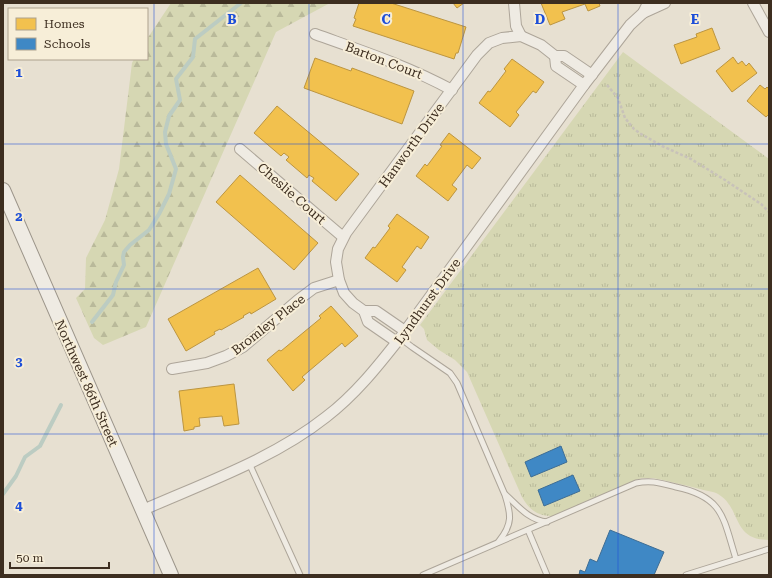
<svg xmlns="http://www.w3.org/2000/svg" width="772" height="578" font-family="'Roboto Serif',serif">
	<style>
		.grass { fill: url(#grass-tufts) }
		.forest { fill: url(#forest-firs) }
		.homes { fill: #f2c14e; stroke: #bc9540 }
		.schools { fill: #3f88c5; stroke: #3e6d94 }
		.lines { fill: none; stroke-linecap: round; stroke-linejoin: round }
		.stream { stroke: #bcccc2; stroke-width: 4 }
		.service-casing { stroke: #ada599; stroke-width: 7 }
		.minor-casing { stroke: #ada599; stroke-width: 12 }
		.secondary-casing { stroke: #9c958a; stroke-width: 16 }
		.path { stroke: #c8c2b9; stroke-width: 2.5; stroke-dasharray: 3 2; stroke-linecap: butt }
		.service { stroke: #efebe3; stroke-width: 5 }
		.minor { stroke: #efebe3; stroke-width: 10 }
		.secondary { stroke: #efebe3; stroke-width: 14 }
		.grid { fill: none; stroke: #1d4ed8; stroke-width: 1; stroke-opacity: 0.55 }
		.labels { text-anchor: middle; stroke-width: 4; stroke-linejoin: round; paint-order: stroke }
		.street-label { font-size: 13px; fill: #3d2e20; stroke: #f7eed8 }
		.grid-label { font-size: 13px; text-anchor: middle; font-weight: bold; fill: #1d4ed8; stroke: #f7eed8; stroke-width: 4; stroke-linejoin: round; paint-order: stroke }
	</style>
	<defs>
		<pattern id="grass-tufts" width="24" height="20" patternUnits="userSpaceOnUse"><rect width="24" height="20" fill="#d6d7b3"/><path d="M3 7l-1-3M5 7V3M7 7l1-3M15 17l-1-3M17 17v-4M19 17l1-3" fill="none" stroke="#b9b99a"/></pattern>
		<pattern id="forest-firs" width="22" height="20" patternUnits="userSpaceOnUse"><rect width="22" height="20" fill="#d6d7b3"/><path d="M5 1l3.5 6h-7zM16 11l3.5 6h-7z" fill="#b9b99a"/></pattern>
	</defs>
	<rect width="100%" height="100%" fill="#e7e0d1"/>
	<path class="grass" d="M623 52 769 159V540C731 540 742 508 718 494 713 491 706 491 700 489 684 485 669 481 653 478H642L633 481 556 516C539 517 530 511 522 497L467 372 455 360 439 350 427 340 424 329 420 325Z"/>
	<polygon class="forest" points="171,3 330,3 276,32 146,327 103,345 94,338 76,298 85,289 86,258 105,220 119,169 132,63 134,59 147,59 147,39"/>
	<g class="homes">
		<polygon points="359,3 391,3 466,27 458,53 456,53 454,59 353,26 356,19 354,18"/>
		<polygon points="453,3 464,3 457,8"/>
		<polygon points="541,3 599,3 600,6 588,11 585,4 562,12 565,19 550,25"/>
		<polygon points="712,28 720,49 681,64 674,45 697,37 696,34"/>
		<polygon points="733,57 738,64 742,61 746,66 749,63 757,73 732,92 716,71"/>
		<polygon points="315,58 351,71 352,68 414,91 402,124 304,88"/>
		<polygon points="512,59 544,82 536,93 533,91 516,112 519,115 510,127 479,103 488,91 490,92 506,71 504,69"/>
		<polygon points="760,85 765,89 767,87 769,89 769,114 766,117 747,101"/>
		<polygon points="277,106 359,174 336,201 312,181 314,178 309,175 307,178 286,160 289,157 284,153 281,156 254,133"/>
		<polygon points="449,133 481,158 472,169 467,165 452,185 457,189 448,201 416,176 425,164 427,166 442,146 440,145"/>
		<polygon points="240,175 318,243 294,270 216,202"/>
		<polygon points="397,214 429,237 421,249 417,246 402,267 406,270 397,282 365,258 373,247 375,248 390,228 388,226"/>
		<polygon points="258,268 276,299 251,314 250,312 243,316 244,317 221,330 220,329 214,332 215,334 186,351 168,319"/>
		<polygon points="331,306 358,336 345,347 342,343 302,377 305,380 293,391 267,360 279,350 281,351 321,318 319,316"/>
		<polygon points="234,384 239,424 224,426 222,416 199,418 200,426 194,427 194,429 184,431 179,391"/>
	</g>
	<g class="schools">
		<polygon points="561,446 567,462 531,477 525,462"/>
		<polygon points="573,475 580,491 544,506 538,490"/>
		<polygon points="610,530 664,552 654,575 579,575 580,570 585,572 590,559 597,562"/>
	</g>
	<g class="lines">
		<g class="stream">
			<polyline points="92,322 113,295 116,282 124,265 123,257 124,252 130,245 149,230 159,214 169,194 176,169 166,144 165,132 169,116 180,100 176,79 193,57 195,39 241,3"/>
			<polyline points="3,494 16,476 25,457 40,446 61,405"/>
		</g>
		<defs>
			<g id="service">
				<path d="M400 338 412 347 450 373 457 383 505 495C511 514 513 524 499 541"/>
				<polyline points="249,463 300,575"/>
				<path d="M506 495C519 507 529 520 547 522"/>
				<polyline points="528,530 547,575"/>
				<path d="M423 575 636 483C652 480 660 483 676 487 724 497 723 518 736 559"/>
				<polyline points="686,575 769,549"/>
			</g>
			<g id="minor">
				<polyline points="514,3 516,26 521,36"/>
				<polyline points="753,3 769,32"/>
				<polyline points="643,13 665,3"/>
				<path d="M315 34C362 51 408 66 452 90"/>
				<polyline points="555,56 556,66 584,85"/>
				<polyline points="240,149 343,237"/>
				<polyline points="364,311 376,311 405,331"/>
				<polyline points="397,342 368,322 364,311 353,303 344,293 339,280 336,262 338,249 346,233 477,55 489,43 502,38 521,36 541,45 555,56 564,56 592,75"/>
				<polyline points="172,369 207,363 226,356 243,347 298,300 314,288 339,280"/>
				<path d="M143 510C204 483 273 459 326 417 355 395 378 366 400 338L584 85 630 25 643 13 648 3"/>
			</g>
			<polyline id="secondary" points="3,190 171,575"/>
		</defs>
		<use href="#service" class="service-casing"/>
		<use href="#minor" class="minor-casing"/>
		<use href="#secondary" class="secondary-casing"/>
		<polyline class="path" points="607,85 618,98 625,118 634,129 641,134 662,146 691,159 725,180 761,204 769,212"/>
		<use href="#service" class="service"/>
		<use href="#minor" class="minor"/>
		<use href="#secondary" class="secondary"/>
	</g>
	<path class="grid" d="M154 3V575M309 3V575M463 3V575M618 3V575M3 144H769M3 289H769M3 434H769"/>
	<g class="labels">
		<g class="street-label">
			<text transform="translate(384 60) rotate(21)" y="5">Barton Court</text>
			<text transform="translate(411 145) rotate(-54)" y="5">Hanworth Drive</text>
			<text transform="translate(292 193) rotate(41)" y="5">Cheslie Court</text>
			<text transform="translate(427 301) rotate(-54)" y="5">Lyndhurst Drive</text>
			<text transform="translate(268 324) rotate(-38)" y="5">Bromley Place</text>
			<text transform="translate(87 383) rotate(66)" y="5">Northwest 86th Street</text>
		</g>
	</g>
	<g class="grid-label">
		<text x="232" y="24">B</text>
		<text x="386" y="24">C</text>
		<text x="540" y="24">D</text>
		<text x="695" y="24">E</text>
		<text x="19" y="77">1</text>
		<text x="19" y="221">2</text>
		<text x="19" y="366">3</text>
		<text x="19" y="510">4</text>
	</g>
	<rect width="772" height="578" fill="none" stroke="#3d2e20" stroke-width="8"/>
	<rect x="8" y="8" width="140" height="52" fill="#f7eed8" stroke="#ada18e"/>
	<rect x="16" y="18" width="20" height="12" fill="#f2c14e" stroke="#ada18e"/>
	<text x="44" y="28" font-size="12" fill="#3d2e20">Homes</text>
	<rect x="16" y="38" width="20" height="12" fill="#3f88c5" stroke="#ada18e"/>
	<text x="44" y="48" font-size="12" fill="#3d2e20">Schools</text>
	<path d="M10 562v6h99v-6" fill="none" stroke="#3d2e20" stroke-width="2"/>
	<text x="16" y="562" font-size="12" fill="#3d2e20" stroke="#f7eed8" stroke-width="3" paint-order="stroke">50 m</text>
</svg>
